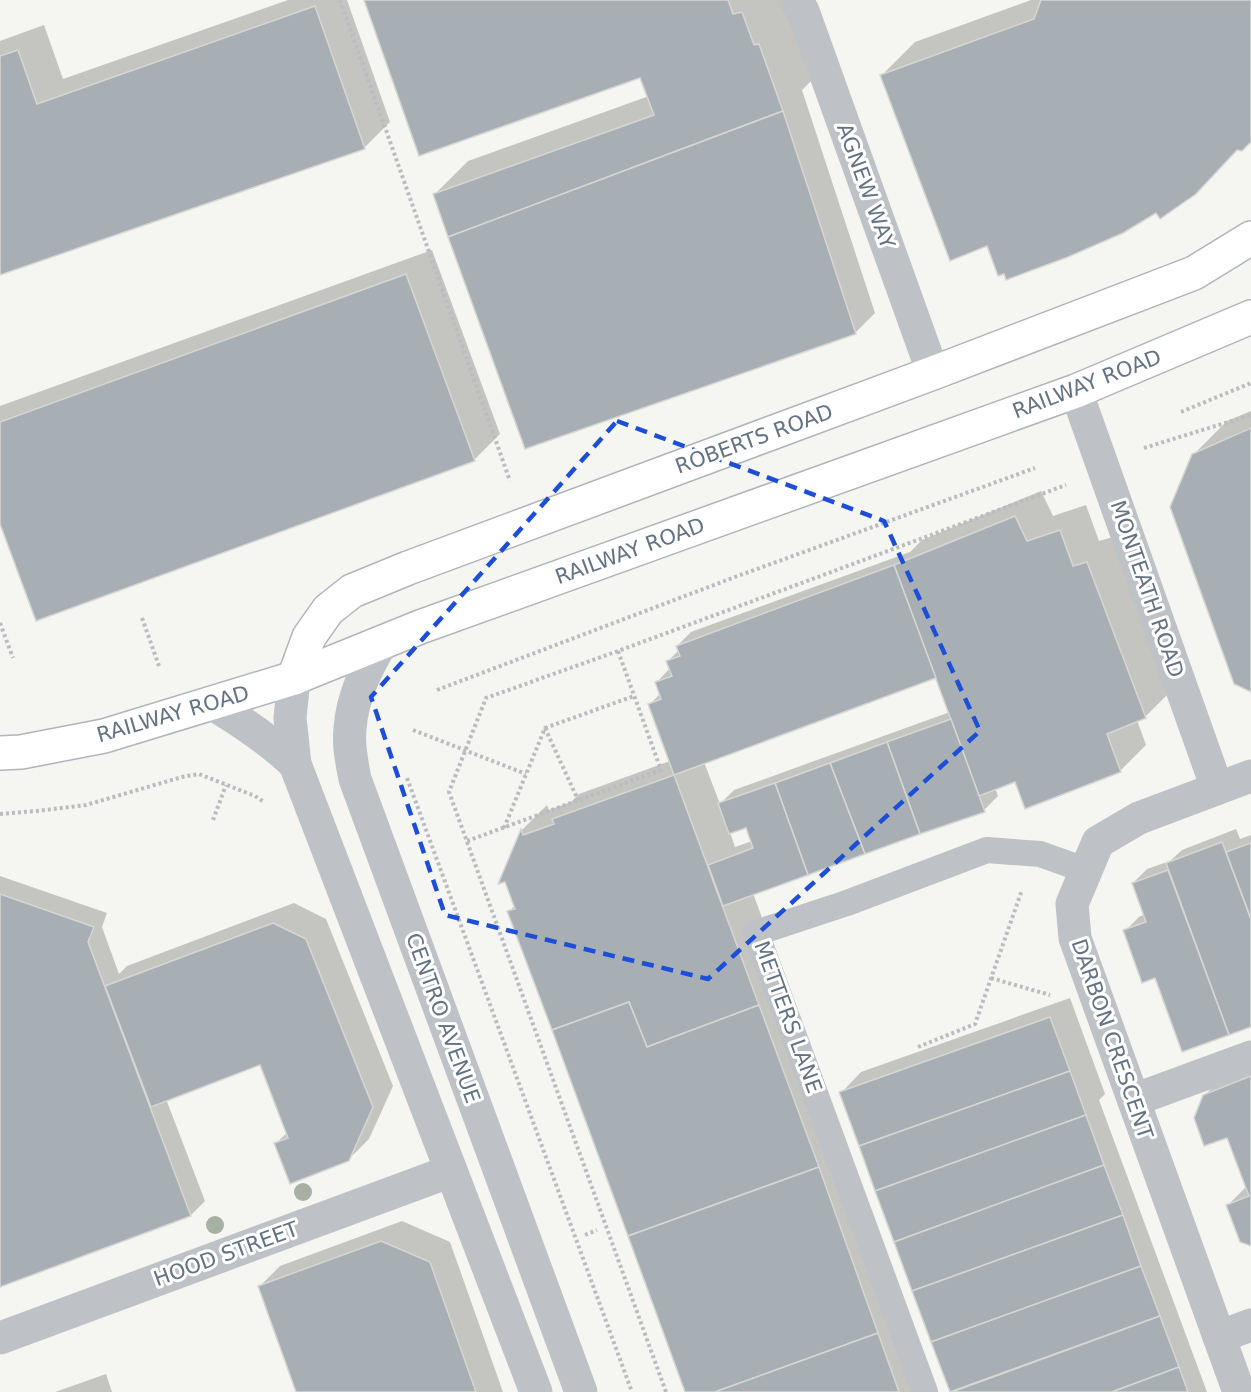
<svg xmlns="http://www.w3.org/2000/svg" width="1251" height="1392" font-family="'DejaVu Sans',sans-serif">
	<style>
		.shadow { fill: #0003; fill-rule: evenodd }
		.building { fill: #a7afb5; stroke: #d6d7d4; stroke-width: 1.5 }
		.lines { fill: none; stroke-linecap: round; stroke-linejoin: round }
		.primary-casing { stroke: #b1b5ba; stroke-width: 36 }
		.path { stroke: #babcbf; stroke-width: 4; stroke-dasharray: 3 3; stroke-linecap: butt }
		.service { stroke: #bec1c6; stroke-width: 26 }
		.minor { stroke: #bec1c6; stroke-width: 33 }
		.tertiary { stroke: #bec1c6; stroke-width: 33 }
		.primary { stroke: #fff; stroke-width: 33 }
		.tree { fill: #a6b1a3 }
		.marked { fill: none; stroke: #1d4ed8; stroke-width: 4.5; stroke-dasharray: 12 8; stroke-linejoin: round }
		.labels { text-anchor: middle; stroke-width: 6; stroke-linejoin: round; paint-order: stroke }
		.street-label { font-size: 21px; fill: #647383; stroke: #fff }
	</style>
	<rect width="100%" height="100%" fill="#f5f5f1"/>
	<g class="shadow">
		<polygon points="288,0 347,0 390,122 364,148 0,273 0,41 44,25 63,79"/>
		<polygon points="366,0 783,0 815,77 802,90 875,313 855,333 435,194 468,161 649,96 641,76"/>
		<polygon points="1031,0 1251,0 1251,140 1239,149 1195,193 1157,211 988,244 881,76 915,42"/>
		<polygon points="432,250 500,434 474,460 0,520 0,406"/>
		<polygon points="1251,411 1251,690 1193,455 1227,421"/>
		<path d="M1041 491 1053 516 1086 505 1099 541 1113 537 1171 691 1145 717 1137 720 1146 745 1120 771 1016 780 995 788 998 796 984 810 753 893 784 978 927 1392H687L509 912 515 905 506 880 501 882 522 830 547 805 549 810 571 802 579 794 670 761 650 704 660 694 656 683 670 668 668 661 679 650 677 646 691 632 910 552 922 540ZM937 676 950 712 734 790 720 804 704 762ZM746 826 752 841 735 847 730 832Z"/>
		<polygon points="1236,829 1240,839 1251,835 1251,1026 1183,1050 1156,976 1125,931 1139,917 1145,914 1133,883 1147,869 1170,861 1182,850"/>
		<polygon points="0,876 107,913 102,927 119,974 127,966 294,903 326,919 393,1086 369,1139 348,1160 276,1143 288,1132 261,1063 166,1099 205,1201 191,1215 0,1285"/>
		<polygon points="1070,998 1105,1094 1099,1100 1207,1392 951,1392 841,1093 861,1072"/>
		<polygon points="1251,1065 1251,1245 1228,1205 1247,1186 1228,1136 1204,1096 1225,1075"/>
		<polygon points="402,1221 450,1242 503,1392 298,1392 260,1286 280,1266"/>
		<polygon points="106,1374 112,1392 55,1392"/>
	</g>
	<g class="building">
		<polygon points="364,0 728,0 733,14 742,12 754,45 759,44 783,111 448,237 433,194 654,115 640,78 419,156"/>
		<polygon points="1041,0 1251,0 1251,142 1242,151 1237,150 1196,194 1160,219 1156,213 1123,233 1068,257 1006,280 1004,274 998,276 987,246 950,261 880,75 1034,19"/>
		<polygon points="315,6 365,149 0,275 0,56 18,50 37,104"/>
		<polygon points="783,111 856,334 525,449 448,237"/>
		<polygon points="406,274 475,461 36,621 0,524 0,422"/>
		<polygon points="1251,428 1251,692 1234,684 1170,507 1192,454"/>
		<polygon points="1015,516 1027,541 1060,530 1073,566 1087,562 1146,718 1107,734 1121,772 1025,809 1015,782 979,796 894,565"/>
		<polygon points="894,565 936,678 674,775 648,704 661,699 655,682 672,676 666,661 680,656 676,646"/>
		<polygon points="951,719 985,812 920,834 887,742"/>
		<polygon points="887,742 920,834 865,854 830,763"/>
		<polygon points="830,763 865,854 808,875 775,783"/>
		<polygon points="674,775 759,1005 647,1047 629,1002 552,1030 507,911 515,909 505,882 498,884 521,829 523,835 554,824 552,819"/>
		<polygon points="775,783 808,875 723,906 708,865 753,848 746,828 729,834 718,803"/>
		<polygon points="1222,842 1251,919 1251,1027 1229,1035 1166,863"/>
		<polygon points="1251,843 1251,919 1226,852"/>
		<polygon points="1168,870 1229,1035 1182,1052 1155,978 1142,983 1123,930 1146,922 1132,883"/>
		<polygon points="0,894 94,927 88,942 191,1216 0,1287"/>
		<polygon points="273,923 306,939 373,1107 349,1161 290,1184 274,1143 288,1138 260,1065 151,1107 105,986"/>
		<polygon points="629,1002 647,1047 759,1005 819,1167 628,1236 552,1030"/>
		<polygon points="1050,1017 1070,1071 859,1146 839,1092"/>
		<polygon points="1070,1071 1086,1115 875,1191 859,1146"/>
		<polygon points="1251,1076 1251,1246 1240,1242 1226,1205 1249,1196 1227,1138 1204,1146 1194,1118 1203,1095"/>
		<polygon points="1086,1115 1104,1165 894,1242 875,1191"/>
		<polygon points="1104,1165 1123,1215 912,1291 894,1242"/>
		<polygon points="819,1167 878,1333 715,1392 685,1392 628,1236"/>
		<polygon points="1123,1215 1141,1266 931,1342 912,1291"/>
		<polygon points="381,1241 430,1262 476,1392 296,1392 258,1286"/>
		<polygon points="1141,1266 1160,1316 950,1392 931,1342"/>
		<polygon points="1160,1316 1179,1367 1112,1392 952,1392"/>
		<polygon points="878,1333 899,1392 715,1392 784,1367"/>
		<polygon points="1179,1367 1188,1392 1112,1392"/>
	</g>
	<g class="lines">
		<defs>
			<g id="primary">
				<polyline points="294,678 309,637 328,610 352,591 408,568 933,373 1194,273 1251,238"/>
				<polyline points="0,753 21,752 104,736 294,678 420,627 1076,391 1251,317"/>
			</g>
		</defs>
		<use href="#primary" class="primary-casing"/>
		<g class="path">
			<polyline points="340,0 510,481"/>
			<polyline points="1181,412 1251,383"/>
			<polyline points="1144,448 1251,415"/>
			<polyline points="142,618 159,666"/>
			<polyline points="0,623 13,658"/>
			<polyline points="437,690 735,577 1035,468"/>
			<polyline points="545,728 578,800"/>
			<polyline points="413,730 526,774"/>
			<polyline points="407,778 632,1392"/>
			<polyline points="0,814 37,811 86,805 182,777 199,774 255,796 264,802"/>
			<polyline points="213,820 226,785"/>
			<polyline points="504,828 545,728 634,696"/>
			<polyline points="467,841 661,770 618,651"/>
			<polyline points="991,978 1050,995"/>
			<polyline points="918,1047 975,1024 1022,890"/>
			<polyline points="585,1235 597,1230"/>
			<polyline points="666,1392 449,792 486,698 618,651 1066,485"/>
		</g>
		<polyline class="service" points="925,1392 756,933 847,903 987,850 1040,854 1085,870"/>
		<g class="minor">
			<polyline points="796,0 803,11 933,373"/>
			<polyline points="1076,391 1217,788"/>
			<polyline points="1134,1100 1251,1057"/>
			<polyline points="1219,1337 1251,1325"/>
			<polyline points="1239,1392 1075,938 1072,904 1098,842 1139,818 1251,776"/>
		</g>
		<g class="tertiary">
			<path d="M382 642C366 669 352 697 350 729 348 746 352 763 355 779L581 1392"/>
			<polyline points="294,678 290,718 295,764 536,1392"/>
			<path d="M211 703C242 722 268 739 295 764"/>
			<polyline points="0,1338 451,1171"/>
		</g>
		<use href="#primary" class="primary"/>
	</g>
	<g class="tree">
		<circle cx="303" cy="1192" r="9"/>
		<circle cx="215" cy="1225" r="9"/>
	</g>
	<path class="marked" d="M617 421 884 521 980 731 708 979 445 915 371 697Z"/>
	<g class="labels">
		<g class="street-label">
			<text transform="translate(866 186) rotate(70)" y="7">AGNEW WAY</text>
			<text transform="translate(1087 384) rotate(-21)" y="7">RAILWAY ROAD</text>
			<text transform="translate(754 439) rotate(-20)" y="7">ROBERTS ROAD</text>
			<text transform="translate(630 551) rotate(-20)" y="7">RAILWAY ROAD</text>
			<text transform="translate(1147 589) rotate(71)" y="7">MONTEATH ROAD</text>
			<text transform="translate(173 714) rotate(-16)" y="7">RAILWAY ROAD</text>
			<text transform="translate(788 1017) rotate(70)" y="7">METTERS LANE</text>
			<text transform="translate(443 1018) rotate(70)" y="7">CENTRO AVENUE</text>
			<text transform="translate(1112 1039) rotate(71)" y="7">DARBON CRESCENT</text>
			<text transform="translate(226 1254) rotate(-20)" y="7">HOOD STREET</text>
		</g>
	</g>
</svg>
